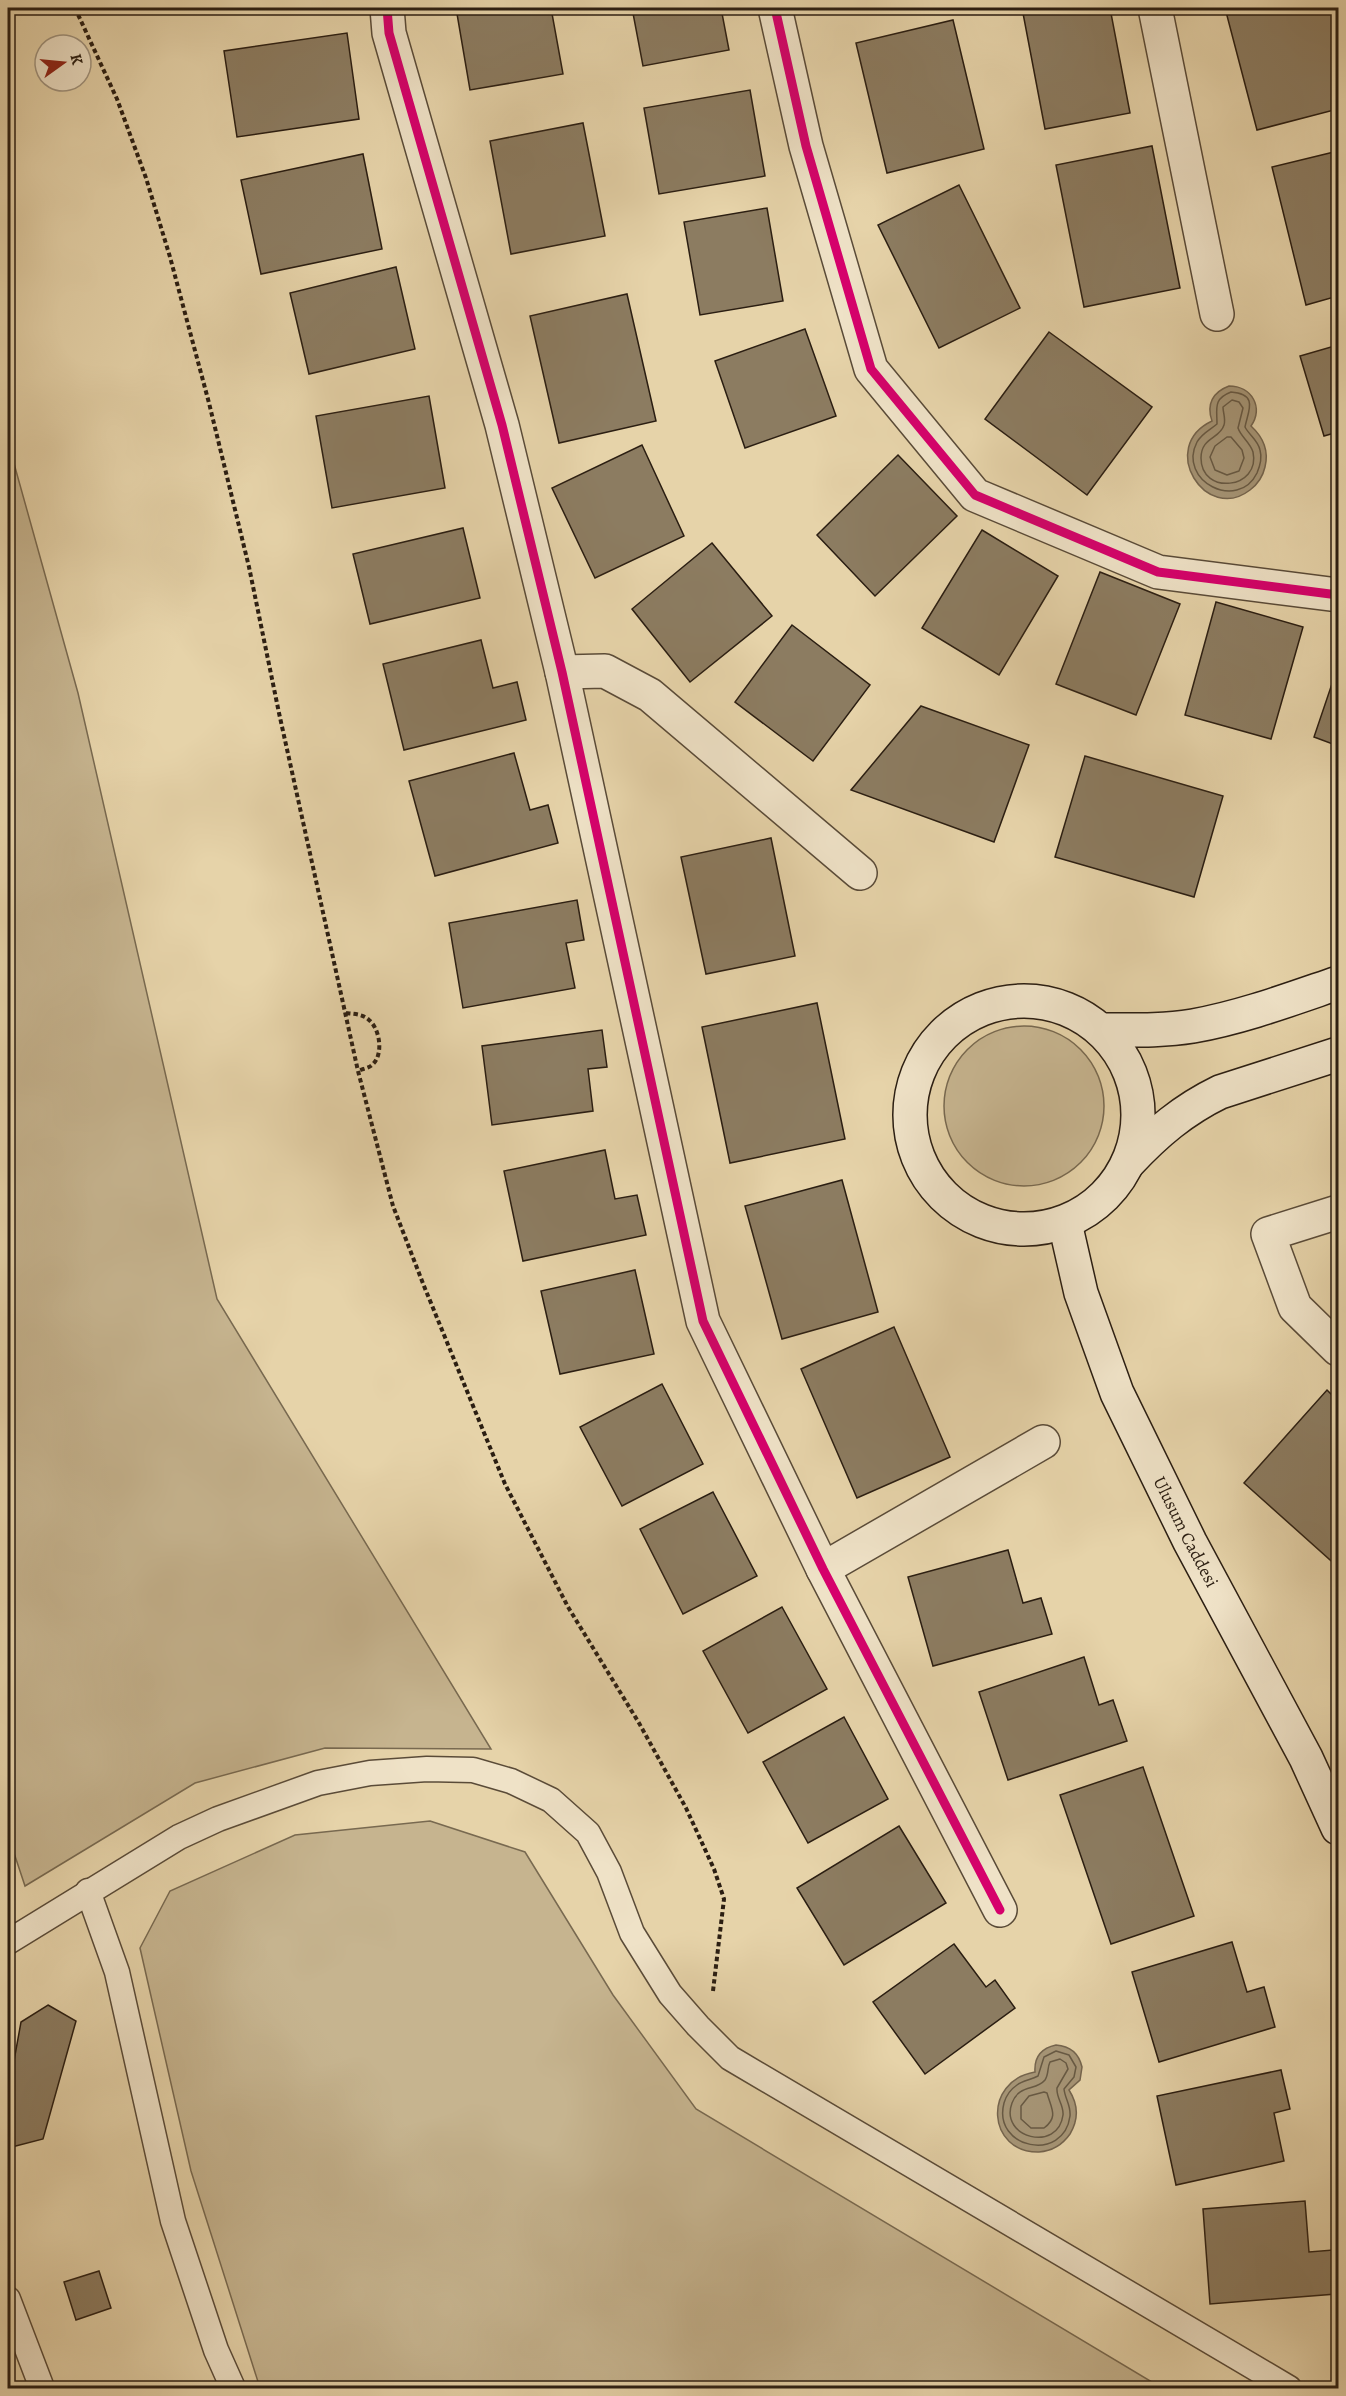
<svg xmlns="http://www.w3.org/2000/svg" width="1346" height="2396" font-family="Alegreya,serif">
	<style>
		.green { fill: #c6b48f; stroke: #786950; stroke-width: 1.5 }
		.water { fill: #a69576; stroke: #75654e; stroke-width: 1.5 }
		.lines { fill: none; stroke-linecap: round; stroke-linejoin: round }
		.shore { stroke: #685a44; stroke-width: 1.5 }
		.building { fill: #8c7c61; stroke: #2b1e12; stroke-width: 1.5 }
		.lane-casing { stroke: #5a4b38; stroke-width: 27 }
		.street-casing { stroke: #5a4b38; stroke-width: 36 }
		.secondary-casing { stroke: #2b1e12; stroke-width: 36 }
		.path { stroke: #2b1e12; stroke-width: 4; stroke-dasharray: 4.5 3; stroke-linecap: butt }
		.lane { stroke: #efe2c7; stroke-width: 24 }
		.street { stroke: #efe2c7; stroke-width: 33 }
		.secondary { stroke: #efe2c7; stroke-width: 33 }
		.cycleway-casing { stroke: #efe2c7; stroke-width: 13 }
		.cycleway { stroke: #d6006c; stroke-width: 9 }
		.labels { text-anchor: middle; stroke-width: 4.5; stroke-linejoin: round; paint-order: stroke }
		.street-label { font-size: 18px; fill: #2b1e12; stroke: #efe2c7 }
	</style>
	<rect width="100%" height="100%" fill="#e6d3a9"/>
	<filter id="stains"><feTurbulence type="fractalNoise" baseFrequency=".00333" numOctaves="4"/><feColorMatrix values="0 0 0 0 .2 0 0 0 0 .09 0 0 0 0 .02 0 0 0 .5 -.17"/></filter>
	<radialGradient id="worn" r=".72"><stop offset=".6" stop-color="#630" stop-opacity="0"/><stop offset="1" stop-color="#630" stop-opacity=".3"/></radialGradient>
	<g class="green">
		<polygon points="8,442 78,693 217,1299 491,1749 325,1748 195,1783 25,1886 8,1835"/>
		<circle cx="1024" cy="1106" r="80"/>
		<polygon points="430,1821 525,1852 613,1995 696,2109 1162,2388 260,2388 191,2171 140,1948 170,1891 295,1835"/>
	</g>
	<g class="water">
		<path d="M1229 386C1252 386 1264 408 1251 426 1263 437 1269 451 1265 467 1263 476 1258 484 1250 490 1206 524 1157 447 1212 421 1206 404 1213 392 1229 386Z"/>
		<path d="M1056 2045C1070 2046 1079 2054 1082 2067L1080 2080 1069 2090C1078 2104 1079 2119 1070 2134 1063 2144 1052 2151 1039 2152 987 2153 982 2081 1035 2072 1034 2057 1042 2048 1056 2045Z"/>
	</g>
	<g class="lines">
		<g class="shore">
			<path d="M1231 392C1259 394 1248 411 1245 427 1249 435 1258 440 1260 450 1262 457 1260 466 1257 473 1238 512 1177 481 1197 442 1202 433 1210 430 1217 424 1217 408 1213 399 1231 392Z"/>
			<path d="M1232 400 1239 402 1243 408 1238 428C1241 437 1250 442 1253 452 1261 489 1201 496 1201 458 1201 437 1220 439 1224 425 1226 419 1223 413 1223 407Z"/>
			<polygon points="1227,437 1231,437 1242,450 1244,458 1239,471 1227,475 1215,470 1210,457 1215,446"/>
			<path d="M1056 2051 1069 2055 1076 2067 1074 2077 1064 2089C1065 2099 1071 2105 1070 2116 1064 2163 992 2149 1004 2103 1006 2096 1011 2089 1017 2085 1023 2080 1031 2080 1038 2076L1044 2057Z"/>
			<path d="M1060 2059 1066 2063 1068 2069 1057 2088C1056 2098 1064 2105 1063 2115 1058 2153 999 2138 1012 2103 1019 2084 1036 2091 1045 2080 1049 2074 1047 2068 1050 2062Z"/>
			<path d="M1044 2092 1047 2093C1051 2108 1059 2117 1044 2128H1031L1021 2119V2106L1029 2096Z"/>
		</g>
	</g>
	<g class="building">
		<polygon points="456,8 551,8 563,74 470,90"/>
		<polygon points="632,8 721,8 729,50 643,66"/>
		<polygon points="1022,8 1110,8 1130,113 1045,129"/>
		<polygon points="1225,8 1338,8 1338,109 1257,130"/>
		<polygon points="953,20 984,149 887,173 856,43"/>
		<polygon points="347,33 359,119 237,137 224,51"/>
		<polygon points="750,90 765,176 659,194 644,108"/>
		<polygon points="583,123 605,236 511,254 490,141"/>
		<polygon points="1152,146 1180,288 1084,307 1056,165"/>
		<polygon points="1338,151 1338,296 1306,305 1272,167"/>
		<polygon points="363,154 382,249 261,274 241,180"/>
		<polygon points="959,185 1020,308 939,348 878,225"/>
		<polygon points="767,208 783,301 700,315 684,222"/>
		<polygon points="396,267 415,349 309,374 290,293"/>
		<polygon points="627,294 656,421 559,443 530,316"/>
		<polygon points="805,329 836,416 745,448 715,361"/>
		<polygon points="1049,332 1152,407 1087,495 985,419"/>
		<polygon points="1338,345 1338,432 1324,436 1300,356"/>
		<polygon points="429,396 445,488 332,508 316,416"/>
		<polygon points="642,445 684,536 595,578 552,488"/>
		<polygon points="898,455 957,516 875,596 817,535"/>
		<polygon points="463,528 480,598 370,624 353,554"/>
		<polygon points="982,530 1058,576 999,675 922,628"/>
		<polygon points="712,543 772,616 690,682 632,609"/>
		<polygon points="1100,572 1180,604 1136,715 1056,684"/>
		<polygon points="1216,602 1303,627 1271,739 1185,715"/>
		<polygon points="792,625 870,685 813,761 735,702"/>
		<polygon points="481,640 493,688 517,682 526,720 404,750 383,664"/>
		<polygon points="1338,666 1338,746 1314,737"/>
		<polygon points="921,706 1029,745 994,842 851,790"/>
		<polygon points="514,753 530,810 548,805 558,843 435,876 409,781"/>
		<polygon points="1085,756 1223,796 1194,897 1055,857"/>
		<polygon points="771,838 795,956 706,974 681,857"/>
		<polygon points="577,900 584,940 566,943 575,988 463,1008 449,923"/>
		<polygon points="817,1003 845,1139 730,1163 702,1027"/>
		<polygon points="602,1030 607,1067 588,1069 593,1111 492,1125 482,1046"/>
		<polygon points="605,1150 615,1199 637,1195 646,1235 523,1261 504,1171"/>
		<polygon points="842,1180 878,1312 782,1339 745,1206"/>
		<polygon points="635,1270 654,1354 560,1374 541,1291"/>
		<polygon points="894,1327 950,1457 857,1498 801,1369"/>
		<polygon points="662,1384 703,1464 622,1506 580,1427"/>
		<polygon points="1327,1390 1338,1401 1338,1567 1244,1483"/>
		<polygon points="713,1492 757,1576 683,1614 640,1529"/>
		<polygon points="1008,1550 1023,1603 1041,1598 1052,1634 933,1666 908,1577"/>
		<polygon points="782,1607 827,1689 748,1733 703,1651"/>
		<polygon points="1084,1657 1099,1705 1113,1700 1127,1741 1008,1780 979,1692"/>
		<polygon points="844,1717 888,1799 808,1843 763,1762"/>
		<polygon points="1143,1767 1194,1916 1111,1944 1060,1795"/>
		<polygon points="899,1826 946,1903 844,1965 797,1888"/>
		<polygon points="1232,1942 1247,1992 1264,1987 1275,2027 1159,2062 1132,1972"/>
		<polygon points="954,1944 986,1987 995,1980 1015,2008 925,2074 873,2002"/>
		<polygon points="48,2005 76,2021 43,2139 8,2148 8,2094 21,2022"/>
		<polygon points="1281,2070 1290,2109 1274,2113 1284,2161 1176,2185 1157,2096"/>
		<polygon points="1305,2201 1309,2252 1333,2250 1336,2294 1210,2304 1203,2209"/>
		<polygon points="99,2271 111,2308 76,2320 64,2282"/>
	</g>
	<g class="lines">
		<defs>
			<g id="lane">
				<polyline points="88,1891 117,1972 173,2221 216,2350 233,2388"/>
				<polyline points="8,1942 179,1837 218,1819 318,1783 370,1773 427,1769 473,1770 511,1781 551,1800 588,1833 609,1872 632,1933 670,1994 698,2026 730,2058 1289,2388"/>
				<polyline points="8,2299 42,2388"/>
			</g>
			<g id="street">
				<polyline points="387,8 389,33 502,425 562,672 703,1321 823,1569 1000,1910"/>
				<polyline points="775,8 806,146 871,369 975,495 1158,572 1338,595"/>
				<polyline points="1155,8 1217,314"/>
				<polyline points="562,672 605,671 650,695 860,873"/>
				<polyline points="1338,1212 1268,1234 1295,1307 1338,1349"/>
				<polyline points="823,1569 1043,1442"/>
			</g>
			<g id="secondary">
				<circle cx="1024" cy="1115" r="114"/>
				<path d="M1101 1030C1132 1030 1162 1031 1193 1026 1243 1017 1291 999 1338 983"/>
				<path d="M1128 1163C1156 1133 1183 1110 1220 1092L1338 1054"/>
				<path id="s1" d="M1065 1223 1081 1293 1117 1393 1190 1542 1306 1758 1338 1828"/>
			</g>
		</defs>
		<use href="#lane" class="lane-casing"/>
		<use href="#street" class="street-casing"/>
		<use href="#secondary" class="secondary-casing"/>
		<g class="path">
			<polyline points="75,8 117,99 146,178 170,257 209,403 249,567 279,713 358,1071 393,1206 424,1286 505,1484 568,1607 639,1723 686,1808 714,1869 724,1899 713,1991"/>
			<path d="M346 1013C354 1014 363 1014 369 1020 380 1029 384 1055 372 1065 369 1068 362 1069 358 1071"/>
		</g>
		<use href="#lane" class="lane"/>
		<use href="#street" class="street"/>
		<use href="#secondary" class="secondary"/>
		<defs>
			<g id="cycleway">
				<polyline points="387,8 389,33 502,425 562,672 703,1321 823,1569 1000,1910"/>
				<polyline points="775,8 806,146 871,369 975,495 1158,572 1338,595"/>
			</g>
		</defs>
		<use href="#cycleway" class="cycleway-casing"/>
		<use href="#cycleway" class="cycleway"/>
	</g>
	<g class="labels">
		<g class="street-label">
			<text dy="6" stroke="none"><textPath href="#s1" startOffset="333">Ulusum Caddesi</textPath></text>
		</g>
	</g>
	<rect width="1346" height="2396" fill="none" stroke="#e6d3a9" stroke-width="30"/>
	<rect x="9" y="9" width="1328" height="2378" fill="none" stroke="#2b1e12" stroke-width="3"/>
	<rect x="15" y="15" width="1316" height="2366" fill="none" stroke="#2b1e12" stroke-width="1.5"/>
	<g transform="translate(63 63) rotate(75)"><circle r="28" fill="#efe2c7" stroke="#a1947f" stroke-width="1.5"/>
	<path d="M0-4.5L10 22L0 15L-10 22Z" fill="#8f2418"/>
	<text y="-9" font-size="16" font-weight="bold" text-anchor="middle" fill="#2b1e12">K</text>
	</g>
	<rect width="100%" height="100%" filter="url(#stains)"/>
	<rect width="100%" height="100%" fill="url(#worn)"/>
</svg>
